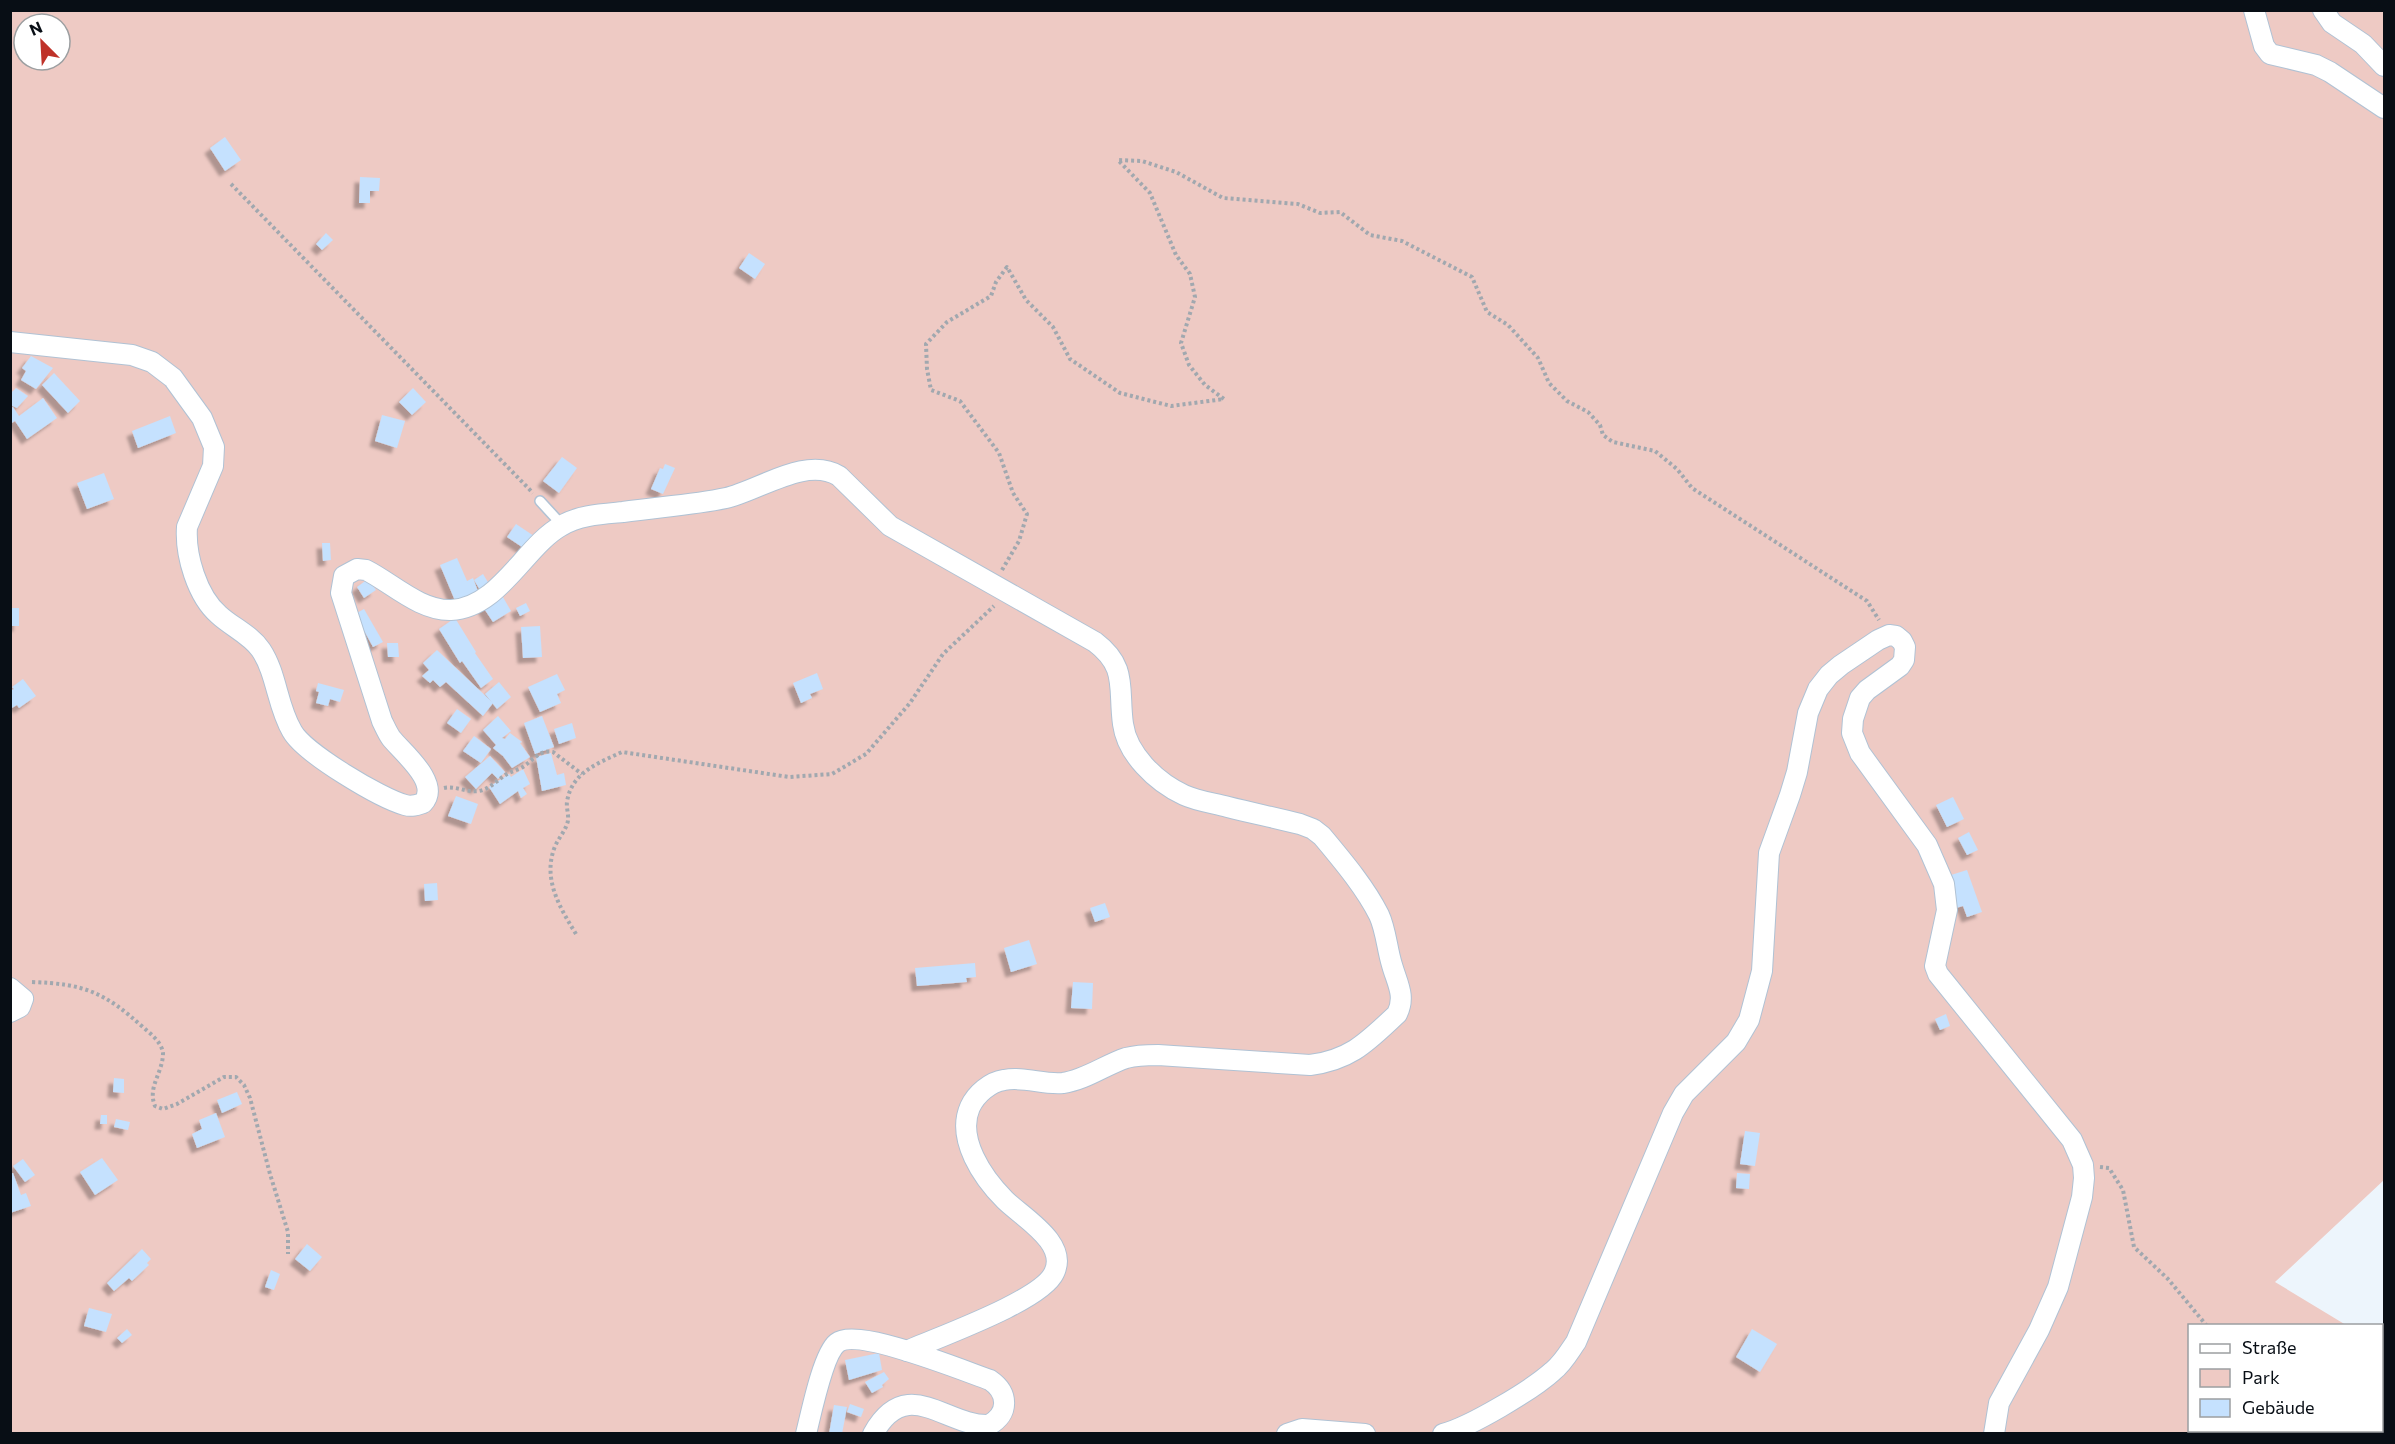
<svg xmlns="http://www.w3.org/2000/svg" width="2395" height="1444" font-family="Commissioner,sans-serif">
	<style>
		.green { fill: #eecac4; fill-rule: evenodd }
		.building { fill: #c5e1fe; filter: url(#shadow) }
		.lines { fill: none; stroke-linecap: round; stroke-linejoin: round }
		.lane-casing { stroke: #b0c2d4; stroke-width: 12 }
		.street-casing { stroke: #b0c2d4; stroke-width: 22 }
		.path { stroke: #a1a8af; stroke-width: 4; stroke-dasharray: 3 3; stroke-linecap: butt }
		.lane { stroke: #fff; stroke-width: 9 }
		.street { stroke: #fff; stroke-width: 20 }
	</style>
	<defs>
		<filter id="shadow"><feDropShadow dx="-5.5" dy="5.5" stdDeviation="1.5" flood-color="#0004"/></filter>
	</defs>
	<rect width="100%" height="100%" fill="#edf5fc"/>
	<path class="green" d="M11 11H2384V1180L2275 1282 2346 1325 2190 1326V1430H2382V1347L2384 1349V1433H11ZM24 24H60V60H24Z"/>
	<g class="building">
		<polygon points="225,137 241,160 225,171 210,148"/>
		<polygon points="360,177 380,178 379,191 370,191 370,203 359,203"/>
		<polygon points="326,233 333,240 322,250 316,244"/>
		<polygon points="749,253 765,264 755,279 739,268"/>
		<polygon points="31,356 53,368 36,389 21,380 26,371 22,368"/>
		<polygon points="54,373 80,401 68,413 42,385"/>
		<polygon points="16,388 28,396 17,408 10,405 10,394"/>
		<polygon points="413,388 426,402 412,415 399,402"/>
		<polygon points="43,398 57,418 27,439 15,421 10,424 10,408 13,407 19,416"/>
		<polygon points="382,415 405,421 397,448 375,441"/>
		<polygon points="170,416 176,433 138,448 132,431"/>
		<polygon points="562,457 577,468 559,493 543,481"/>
		<polygon points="665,464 675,468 663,494 651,489 660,468 663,469"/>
		<polygon points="104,473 114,499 87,509 77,483"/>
		<polygon points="516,524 537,538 528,551 507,537"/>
		<polygon points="322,543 330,543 331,560 323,561"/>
		<polygon points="457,558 467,581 473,578 479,594 456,603 440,565"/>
		<polygon points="483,574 489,584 480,590 474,580"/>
		<polygon points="368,579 376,590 364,598 357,587"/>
		<polygon points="500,592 511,611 493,622 481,604"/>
		<polygon points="526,603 530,611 520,616 516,608"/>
		<rect x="10" y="608" width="9" height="18"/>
		<polygon points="364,609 383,642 373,647 355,614"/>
		<polygon points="455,618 476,652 475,653 493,679 481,688 462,661 460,663 439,629"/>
		<polygon points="540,626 542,657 523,658 521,627"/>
		<polygon points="387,643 398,643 399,657 388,657"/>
		<polygon points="437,650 493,703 483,716 446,682 440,687 433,680 430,683 422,676 429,670 423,663"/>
		<polygon points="817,673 823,689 810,694 812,698 801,703 793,683"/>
		<polygon points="557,674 565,690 557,694 561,703 540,712 528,687"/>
		<polygon points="23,679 36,696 19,708 17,705 10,709 10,691 14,689 12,687"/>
		<polygon points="499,682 511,697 497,709 485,694"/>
		<polygon points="318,683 344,690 340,702 330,699 328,706 316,703 319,692 316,691"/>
		<polygon points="457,709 471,719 461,733 447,723"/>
		<polygon points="498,716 511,731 502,738 505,739 510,733 522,742 520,743 530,757 512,768 503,756 493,748 496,745 483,730"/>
		<polygon points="542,716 554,747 535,754 524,723"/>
		<polygon points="572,723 576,738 559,744 554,729"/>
		<polygon points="474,736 491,749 481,763 463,751"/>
		<polygon points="551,753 557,775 564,773 566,785 542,791 536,757"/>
		<polygon points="490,756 505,772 498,779 492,773 476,789 465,777"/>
		<polygon points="523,769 530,784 523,788 527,794 521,798 518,791 500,804 489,787 509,774 511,777"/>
		<polygon points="456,796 478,804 471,824 448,816"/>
		<polygon points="1953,797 1964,819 1947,827 1936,805"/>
		<polygon points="1969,832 1978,850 1967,855 1958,838"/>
		<polygon points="1967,870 1982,912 1967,917 1963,906 1956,908 1955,887 1951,875"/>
		<polygon points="437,883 438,900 425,901 424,884"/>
		<polygon points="1105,903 1110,917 1095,922 1090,908"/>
		<polygon points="1029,940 1037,964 1011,972 1004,948"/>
		<polygon points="975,963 976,977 966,978 967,982 917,986 915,968"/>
		<polygon points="1073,982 1093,983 1092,1009 1071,1008"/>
		<polygon points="1946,1014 1950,1026 1940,1030 1935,1019"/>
		<polygon points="114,1078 124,1079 124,1093 113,1092"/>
		<polygon points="237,1092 242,1104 222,1113 217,1100"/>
		<polygon points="216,1113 225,1137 197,1148 192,1134 202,1129 199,1120"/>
		<polygon points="101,1115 107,1115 107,1124 100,1124"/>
		<polygon points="116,1119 130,1122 128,1130 114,1127"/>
		<polygon points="1745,1131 1760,1133 1755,1166 1740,1164"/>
		<polygon points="102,1158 118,1180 95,1195 80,1172"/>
		<polygon points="23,1159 35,1175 25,1182 13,1166"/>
		<polygon points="13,1173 21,1195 26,1193 31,1206 10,1213 10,1174"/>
		<polygon points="1737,1173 1750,1174 1749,1189 1736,1188"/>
		<polygon points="307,1244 322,1257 310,1271 295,1259"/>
		<polygon points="142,1249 151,1259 147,1263 149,1265 132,1281 129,1278 114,1291 107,1283"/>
		<polygon points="271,1270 280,1274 274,1290 265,1287"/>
		<polygon points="89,1308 112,1314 106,1332 84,1326"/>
		<polygon points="127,1329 132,1335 122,1343 117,1338"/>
		<polygon points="1752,1329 1777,1344 1760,1372 1736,1357"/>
		<polygon points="879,1353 882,1370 849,1380 845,1360"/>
		<polygon points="884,1372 889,1379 882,1385 883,1387 872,1393 865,1382"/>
		<polygon points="850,1404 864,1409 861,1417 847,1412"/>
		<polygon points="834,1405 847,1407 842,1434 829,1434"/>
	</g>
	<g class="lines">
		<defs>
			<polyline id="lane" points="540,501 562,525"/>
			<g id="street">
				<polyline points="2254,10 2264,46 2270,54 2316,65 2330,72 2384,108"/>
				<polyline points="2323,10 2332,23 2363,44 2384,66"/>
				<path d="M10 342 132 355 152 362 173 378 202 418 214 447 213 466 187 527C185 555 197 596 219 615 232 627 251 635 261 650 277 674 277 706 292 731 304 753 380 798 405 805 412 807 417 805 423 803 441 783 403 753 391 738 387 732 385 727 382 721L341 593 344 576 357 569 366 570C392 583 420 611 451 610 499 608 525 546 561 526 579 515 602 514 623 512 657 507 693 505 726 498 760 490 806 456 839 476L890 526 1095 642C1128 667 1118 688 1123 724 1127 754 1156 782 1184 795 1197 801 1213 803 1228 807 1252 813 1276 818 1300 824L1313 829 1322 836C1342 860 1365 887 1379 915 1386 930 1387 949 1392 965 1397 983 1406 996 1397 1014 1368 1041 1351 1060 1310 1065L1158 1055C1147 1055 1137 1055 1126 1058 1105 1065 1085 1080 1063 1083 1043 1085 1024 1076 1004 1080 990 1082 976 1094 970 1107 956 1139 983 1178 1005 1200 1022 1217 1069 1243 1054 1273 1041 1301 938 1337 907 1351"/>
				<polyline points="10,988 23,999 20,1007 10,1012"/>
				<path d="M806 1434C811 1414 823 1354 837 1343 857 1327 964 1371 990 1380 1009 1393 1009 1414 989 1425 946 1427 907 1373 873 1434"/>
				<polyline points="1287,1434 1302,1429 1365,1434"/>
				<path d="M1443 1434C1470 1427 1532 1390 1553 1371 1563 1363 1569 1352 1576 1342L1673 1113 1684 1094 1736 1042 1749 1020 1762 971 1769 853 1790 795 1797 772 1808 713 1818 689 1829 675 1841 665 1878 640 1889 635 1896 636 1902 641 1905 647 1904 660 1900 666 1867 690 1860 698 1853 719 1852 733 1860 753 1927 845 1944 884 1947 910 1935 966 1938 974 2072 1140 2083 1165 2084 1178 2082 1197 2058 1287 2039 1330 1999 1403 1994 1434"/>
				<polyline points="2370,1434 2374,1430"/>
			</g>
		</defs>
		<use href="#lane" class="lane-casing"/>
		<use href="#street" class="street-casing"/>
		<g class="path">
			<polyline points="231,184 533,493"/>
			<polyline points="1002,570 1019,541 1027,514 1013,493 999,453 960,401 931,390 927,369 926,344 947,322 991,296 996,282 1007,267 1026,300 1053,327 1070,359 1120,393 1171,406 1224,399 1205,385 1189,365 1181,343 1195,297 1190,274 1176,255 1150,193 1118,160 1142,161 1176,172 1223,198 1298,204 1320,213 1340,212 1370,235 1402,241 1472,277 1487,312 1508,325 1538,358 1549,383 1567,401 1588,412 1600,425 1603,435 1613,442 1655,451 1677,469 1692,488 1867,601 1879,620"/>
			<path d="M444 788C458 785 471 796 485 789 492 786 498 780 504 776 509 772 515 771 521 768 532 762 539 749 553 752L582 774"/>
			<path d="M576 934C560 908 543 880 554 849 557 840 564 833 567 824 570 817 566 809 567 802 571 773 598 763 622 752L789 777 832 774 866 754 910 703 943 654 994 606"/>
			<path d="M32 982C85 984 104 992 144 1028 151 1034 162 1043 163 1053 163 1073 147 1087 155 1106L163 1109 177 1104 224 1077H236L244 1085 250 1098 270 1174 288 1232V1254"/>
			<polyline points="2100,1167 2109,1168 2123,1190 2134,1247 2168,1279 2207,1326"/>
			<polyline points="2267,1430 2267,1434"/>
		</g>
		<use href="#lane" class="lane"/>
		<use href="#street" class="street"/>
	</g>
	<rect width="2395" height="1444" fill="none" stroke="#080e15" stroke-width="24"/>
	<rect x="2188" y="1324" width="195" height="108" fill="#ffffff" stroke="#9c9fa1" stroke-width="1.5"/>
	<rect x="2200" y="1344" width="30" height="9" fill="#ffffff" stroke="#9c9fa1" stroke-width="1.5"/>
	<text x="2242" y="1354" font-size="18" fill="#080e15">Straße</text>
	<rect x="2200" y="1369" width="30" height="18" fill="#eecac4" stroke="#9c9fa1" stroke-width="1.5"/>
	<text x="2242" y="1384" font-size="18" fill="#080e15">Park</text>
	<rect x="2200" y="1399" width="30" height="18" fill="#c5e1fe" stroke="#9c9fa1" stroke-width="1.5"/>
	<text x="2242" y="1414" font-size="18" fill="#080e15">Gebäude</text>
	<g transform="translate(42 42) rotate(336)"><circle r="28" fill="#ffffff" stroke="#9c9fa1" stroke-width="1.5"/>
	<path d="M0-4.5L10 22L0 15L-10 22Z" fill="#bf3229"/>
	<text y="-9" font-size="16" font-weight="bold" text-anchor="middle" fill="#080e15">N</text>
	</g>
</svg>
